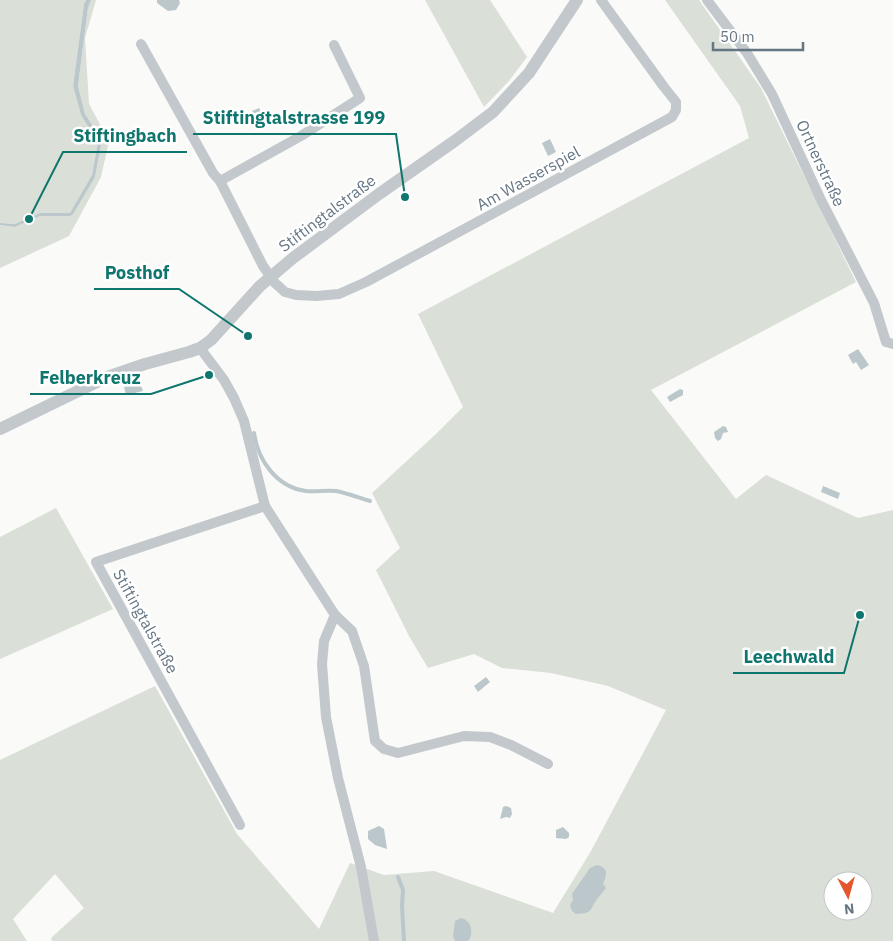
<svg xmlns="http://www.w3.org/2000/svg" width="893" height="941" font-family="'IBM Plex Sans',sans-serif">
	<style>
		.green { fill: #dadfd7; fill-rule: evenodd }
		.water { fill: #bbc7cb }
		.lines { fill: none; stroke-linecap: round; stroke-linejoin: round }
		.stream { stroke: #bbc7cb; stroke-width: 4 }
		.minor { stroke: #c3c8cc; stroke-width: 10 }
		.tertiary { stroke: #c3c8cc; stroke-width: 12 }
		.labels { text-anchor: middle; stroke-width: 5; stroke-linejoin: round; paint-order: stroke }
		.street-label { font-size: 16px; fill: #657683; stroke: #fff }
		.leader { fill: none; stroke: #0f766e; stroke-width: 2 }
		.callout-dot { fill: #0f766e; stroke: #fff; stroke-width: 2 }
		.callout-label { font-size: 18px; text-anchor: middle; font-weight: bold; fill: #0f766e; stroke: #fff; stroke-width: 5; stroke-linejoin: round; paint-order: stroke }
	</style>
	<rect width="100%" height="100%" fill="#fafaf8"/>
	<g class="green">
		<polygon points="0,0 86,0 84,4 73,86 81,115 98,142 92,175 70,213 40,213 15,224 0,223"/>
		<polygon points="91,0 96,0 85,38 89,104 109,141 101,177 69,236 0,268 0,225 15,227 40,216 70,216 95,177 102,140 85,114 78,86 88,8"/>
		<polygon points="425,0 490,0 527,57 509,81 484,107"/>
		<path d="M665 0H699L761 88 856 282 651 390 736 499 766 475 858 518 893 510V941H52L51 938 84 908 55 874 13 919 27 941H0V760L155 686 237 834 319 929 350 863 384 875 434 871 553 913 591 851 666 710 608 686 551 673 502 668 474 654 428 668 409 636 376 570 400 548 372 493 436 434 463 407 418 314 749 138 740 106ZM833 881H863V911H833Z"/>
		<polygon points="56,508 113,609 0,659 0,537"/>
	</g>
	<g class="water">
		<polygon points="86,0 91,0 88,8 78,86 85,114 102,140 95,177 73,214 70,216 40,216 15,227 0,225 0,223 15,224 40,213 70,213 92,175 98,142 81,115 73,86 84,4"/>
		<polygon points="157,0 179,0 180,3 176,10 168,11 157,3"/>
		<polygon points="259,108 266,121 259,124 252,111"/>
		<polygon points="550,139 556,152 548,156 542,143"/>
		<polygon points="858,349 869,365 861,370 856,362 853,364 848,355"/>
		<polygon points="140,383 143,391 126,395 124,387"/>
		<polygon points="680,389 683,390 683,395 670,402 667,397"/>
		<polygon points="723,426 726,427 728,432 723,433 721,439 718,441 715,438 714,432"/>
		<polygon points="823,486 840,493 838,499 821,492"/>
		<polygon points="486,677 490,682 478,692 474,686"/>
		<polygon points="506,806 511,808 512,814 510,818 506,817 500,819 503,807"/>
		<polygon points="379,826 384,829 387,849 375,845 368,839 368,831"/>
		<polygon points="563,827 569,833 569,837 566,839 556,838 556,830"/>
		<path d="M597 865C609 868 607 875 603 884L606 888C603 892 600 895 598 898 588 910 595 913 576 914L572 911 570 905 573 900 572 894 590 868Z"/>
		<path d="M461 918C471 921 473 929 470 939L467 941H455L453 936 455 921Z"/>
	</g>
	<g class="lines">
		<g class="stream">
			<path d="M254 433C258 460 276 487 306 491 316 492 326 490 336 491 347 493 359 498 370 501"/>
			<polyline points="398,877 403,890 402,906 404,941"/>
		</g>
		<g class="minor">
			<polyline points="707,0 747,53 772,94 821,200 874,303 886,342 893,344"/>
			<polyline points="141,44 213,173 220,181 263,266 275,283 285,292 296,295 316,296 339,294 366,282 672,117 676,110 676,102 664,87 601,0"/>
			<polyline points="220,181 301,136 360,98 334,45"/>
			<polyline points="200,348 224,380 234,398 244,421 265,506 335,615 352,631 364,666 375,741 384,749 398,753 464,736 490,737 511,745 548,764"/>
			<polyline points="335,615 324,641 322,664 326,717 338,778 361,867 374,941"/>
			<polyline points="240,825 96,562 265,506"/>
		</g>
		<polyline class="tertiary" points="0,429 107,377 145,364 189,352 200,348 211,340 260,286 293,258 379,194 456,140 493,112 529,73 577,0"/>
	</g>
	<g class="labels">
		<g class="street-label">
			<text transform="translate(821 163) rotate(65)" y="6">Ortnerstraße</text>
			<text transform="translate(528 178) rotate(-29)" y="6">Am Wasserspiel</text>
			<text transform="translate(327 213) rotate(-37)" y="6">Stiftingtalstraße</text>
			<text transform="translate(146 621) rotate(61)" y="6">Stiftingtalstraße</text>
		</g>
	</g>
	<path class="leader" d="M405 197L396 134H193M29 219L63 152H187M248 336L179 289H94M209 375L151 394H30M860 615L844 673H733"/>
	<g class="callout-dot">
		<circle cx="405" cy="197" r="5"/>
		<circle cx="29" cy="219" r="5"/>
		<circle cx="248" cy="336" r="5"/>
		<circle cx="209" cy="375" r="5"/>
		<circle cx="860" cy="615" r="5"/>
	</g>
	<g class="callout-label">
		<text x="294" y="124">Stiftingtalstrasse 199</text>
		<text x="125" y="142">Stiftingbach</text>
		<text x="137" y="279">Posthof</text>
		<text x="90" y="384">Felberkreuz</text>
		<text x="789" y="663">Leechwald</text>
	</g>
	<g transform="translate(848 896) rotate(174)"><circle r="24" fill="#ffffff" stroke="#c1c8cd"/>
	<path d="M0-4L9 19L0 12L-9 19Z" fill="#e4572e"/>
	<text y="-8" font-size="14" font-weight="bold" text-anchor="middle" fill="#657683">N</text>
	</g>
	<path d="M713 42v8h90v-8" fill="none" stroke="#657683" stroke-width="2.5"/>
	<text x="720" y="42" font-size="15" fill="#657683" stroke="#ffffff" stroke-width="4" paint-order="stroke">50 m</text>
</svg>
